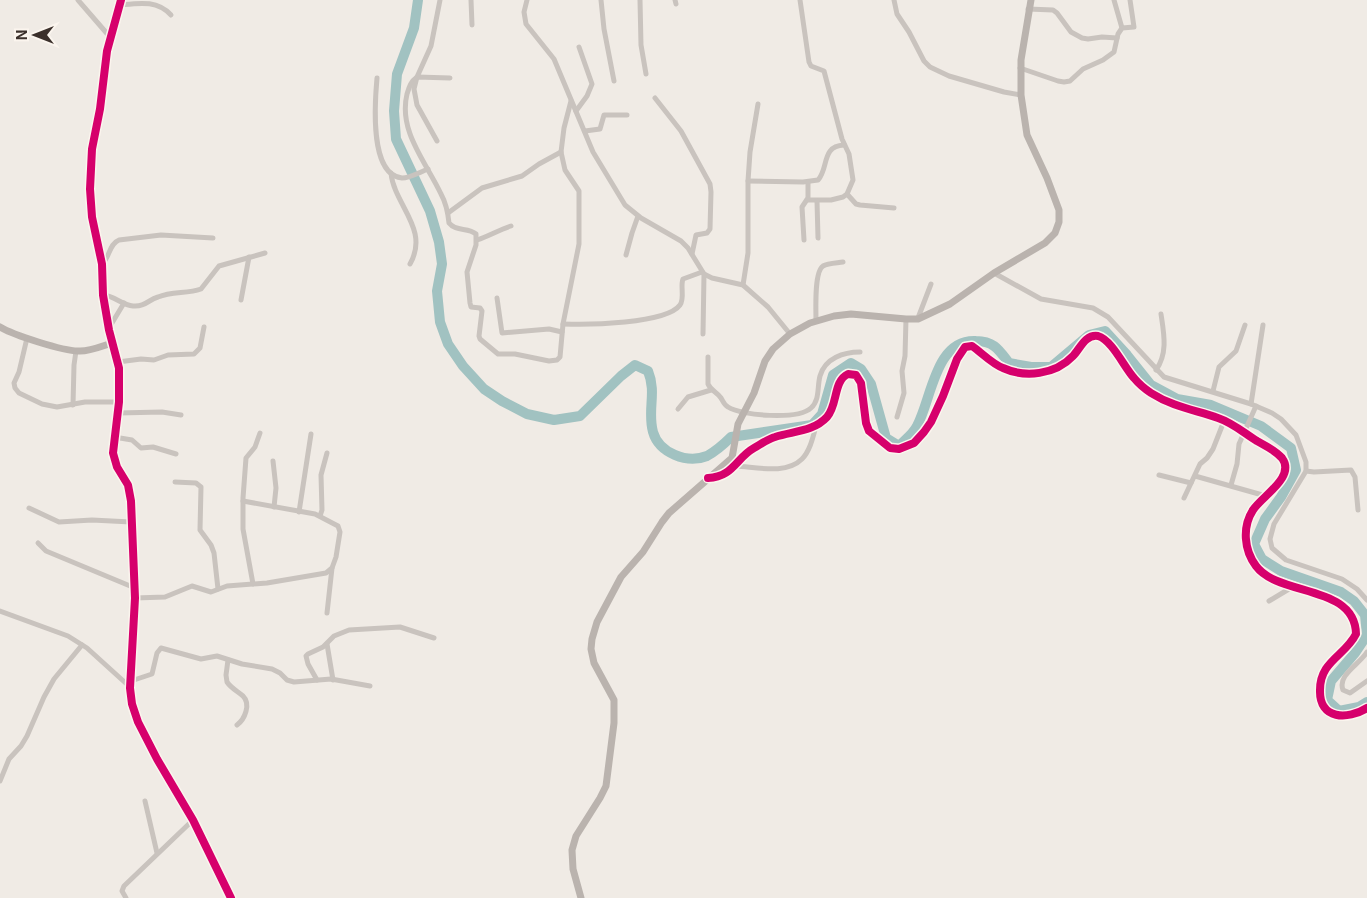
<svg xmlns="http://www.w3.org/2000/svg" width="1367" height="898" font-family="Inter,sans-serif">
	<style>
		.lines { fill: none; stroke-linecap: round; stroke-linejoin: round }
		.river { stroke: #a1c2c1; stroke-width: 10 }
		.street { stroke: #c9c3be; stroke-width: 5 }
		.secondary { stroke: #bab3ae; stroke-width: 7 }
		.cycleway-casing { stroke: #fbf5ee; stroke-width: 11 }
		.cycleway { stroke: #d6006c; stroke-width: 8 }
	</style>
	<rect width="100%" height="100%" fill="#f0ebe5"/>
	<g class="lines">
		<path class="river" d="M418 0 414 28 397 74 394 111 396 139 430 211 439 242 442 264 437 291 440 322 448 344 463 366 484 389 502 401 527 414 554 420 580 416 621 376 635 365 648 371C657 393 647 410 653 432 659 453 687 464 707 456 716 451 724 444 731 437L812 425 822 414 833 375 851 363 861 369 871 384 886 438 899 446C905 440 914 433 917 426 932 398 935 339 976 341 994 341 999 350 1009 363L1031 367H1051L1089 335 1105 331 1127 355 1151 385 1177 399 1211 405 1261 426 1291 448 1296 470 1281 497 1265 519 1254 544 1262 559 1281 571 1341 592 1354 601 1365 615 1367 635 1355 653 1331 681 1327 700 1339 711 1359 707 1367 702"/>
		<g class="street">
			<polyline points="78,0 110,37"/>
			<polyline points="471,0 472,25"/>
			<polyline points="527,0 524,12 526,24 554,59 593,152 625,205 641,218 681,241 688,248 704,274 712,278 743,285 768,307 790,334"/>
			<polyline points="601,0 604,29 614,81"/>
			<polyline points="640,0 641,45 646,74"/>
			<polyline points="675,0 676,4"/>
			<polyline points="800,0 809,62 811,66 824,71 842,139 849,154 853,180 847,194 843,197 831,200 807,200"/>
			<polyline points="894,0 897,14 909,32 924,61 930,67 949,76 1004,92 1021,95"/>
			<polyline points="1114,0 1122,28"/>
			<path d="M120 5C140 3 157 0 171 15"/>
			<polyline points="1028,9 1053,10 1057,13 1071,32 1082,38 1088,39 1102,37 1117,38"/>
			<polyline points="1020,68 1058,81 1064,82 1070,81 1083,69 1103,60 1114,52 1118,34 1122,28 1134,27 1130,0"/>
			<path d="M377 78C375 100 369 175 402 178 410 178 420 172 428 169"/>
			<path d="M450 78 417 77C411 81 409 87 407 94 398 131 426 162 441 194 446 203 448 213 449 223 456 232 468 227 476 234V245L467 272 470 303 471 307 480 308 482 311 479 336 480 339 498 354H515L549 361 557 360 560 357 563 324 579 244V191L565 170 561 152 564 128 571 101"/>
			<polyline points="655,98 681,131 710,184 711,192 710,229 707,233 696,235 692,254"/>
			<polyline points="576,111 587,96 592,84 579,47"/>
			<polyline points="585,131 600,129 604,115 627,115"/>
			<polyline points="437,141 417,105 414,89 417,77 431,46 440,0"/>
			<path d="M391 173C394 205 430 229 410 264"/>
			<path d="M748 181 803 182 818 180C829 168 821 146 844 145"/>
			<polyline points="847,194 856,204 860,205 894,208"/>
			<polyline points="817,201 818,238"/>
			<polyline points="448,213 482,188 522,176 539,164 561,152"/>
			<path d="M477 240C489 236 499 230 511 226"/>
			<polyline points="804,240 802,207 808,198 808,182"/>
			<polyline points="626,255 632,233 638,216"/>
			<path d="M102 264C110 257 109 244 119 240L161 235 213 238"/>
			<polyline points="994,273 1041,299 1093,308 1108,317 1164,377 1251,404 1272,413 1281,419 1296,435 1306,462 1306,471 1274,524 1270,539 1272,548 1286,560 1342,579 1357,589 1367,600"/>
			<polyline points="743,285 748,253 748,181 750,152 758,104"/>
			<path d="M103 295C115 296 122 305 133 306 145 307 148 300 158 297 172 291 187 294 201 289L219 266 265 253"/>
			<polyline points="497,298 502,333 549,329 562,332"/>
			<polyline points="241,300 249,257"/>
			<polyline points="918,318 931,284"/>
			<path d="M816 321C816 310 814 272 823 266 828 263 837 263 843 262"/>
			<path d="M563 324C586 325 666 324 680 305 685 298 680 286 683 279L702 272"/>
			<polyline points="109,328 124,303"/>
			<polyline points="703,334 704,274"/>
			<polyline points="27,338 19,372 14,383 15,388 19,393 42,404 57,407 85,402 119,402"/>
			<path d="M708 357V384C711 391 717 392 721 398 723 401 724 405 728 407 742 416 798 420 811 408 820 400 817 387 820 376 825 358 844 352 860 352"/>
			<polyline points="118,362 141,359 154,360 168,355 194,354 200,348 204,327"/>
			<path d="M1156 370C1168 353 1164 334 1161 314"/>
			<polyline points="1213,391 1219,367 1236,351 1245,325"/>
			<polyline points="1251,404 1263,325"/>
			<polyline points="73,405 74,365 76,351"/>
			<polyline points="678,409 688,397 711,390"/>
			<polyline points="118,413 162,412 181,415"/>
			<polyline points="897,417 904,393 902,371 905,356 906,319"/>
			<polyline points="114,437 132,440 141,448 153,447 176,454"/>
			<polyline points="273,461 276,488 274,507"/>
			<path d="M736 466C756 467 786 475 802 459 810 451 813 437 816 426"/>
			<polyline points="1306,471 1314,472 1351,470 1355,477 1358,510"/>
			<polyline points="1159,475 1191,483"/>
			<polyline points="1195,476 1266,496"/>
			<path d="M708 478C733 477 736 458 754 448 761 444 768 439 775 437 793 431 813 432 827 417 838 405 833 381 848 374L856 375 861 383 866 423 869 431 890 448 899 449 914 443 924 432 931 422 943 396 957 359 965 347 972 346C982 353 992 364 1003 368 1025 378 1055 375 1073 356 1080 349 1085 334 1098 336 1112 340 1124 367 1134 378 1139 384 1145 389 1151 393 1173 407 1195 410 1218 418 1233 423 1244 433 1257 441 1266 446 1275 450 1282 458 1296 477 1262 496 1253 510 1242 527 1244 550 1256 566 1279 597 1355 584 1356 634 1345 656 1320 661 1320 690 1319 720 1348 720 1367 708"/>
			<polyline points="175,482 196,483 201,487 200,530 211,545 214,553 218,589"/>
			<polyline points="1231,485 1237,464 1239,444 1256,406"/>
			<polyline points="1184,498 1200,464 1207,458 1213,449 1224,421"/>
			<polyline points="29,508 59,522 92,520 131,522"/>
			<polyline points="299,512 311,434"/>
			<polyline points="320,516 322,510 321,475 327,453"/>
			<polyline points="38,543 46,551 135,588"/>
			<polyline points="253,584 243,529 243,498 246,458 255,447 260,433"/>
			<polyline points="135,598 165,597 192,586 211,592 227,586 267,583 326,573 332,568 336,557 340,532 338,526 315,514 243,501"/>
			<polyline points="1269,601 1294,586"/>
			<polyline points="0,611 68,636 87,648 130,687"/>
			<polyline points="327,613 332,568"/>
			<polyline points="327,644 333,680"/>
			<path d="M1367 652C1360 664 1337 675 1343 690L1350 693 1367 681"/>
			<path d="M228 660 226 675 227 682C231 688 237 691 243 696 251 704 245 719 237 725"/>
			<polyline points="317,680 308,664 306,656 308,654 323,647 334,636 349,630 400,627 434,638"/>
			<polyline points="131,681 152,674 157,653 161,648 201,659 217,656 242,664 272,669 280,673 287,680 294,682 331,679 370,686"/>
			<polyline points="0,781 9,759 21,746 27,736 44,697 54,679 82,645"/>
			<polyline points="145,801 157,853"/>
			<polyline points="126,898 122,891 124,886 193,820"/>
		</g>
		<g class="secondary">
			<polyline points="121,0 107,51 100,109 92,149 90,189 92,217 102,264 103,295 109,330 119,368 119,402 113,453 117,467 128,485 131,501 135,598 130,688 132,704 138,722 157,759 193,820 231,898"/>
			<path d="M0 327C13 335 63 351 78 351 89 352 102 346 112 343"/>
			<polyline points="581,898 573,869 572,850 576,836 600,798 606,786 614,723 614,700 594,663 591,649 592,639 597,622 621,577 643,552 662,522 669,513 732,458 738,424 754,393 765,361 773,349 790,334 810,323 834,316 851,314 906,319 918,319 950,304 994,273 1045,243 1055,233 1059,222 1059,210 1047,178 1027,135 1021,95 1021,60 1031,0"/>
		</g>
		<defs>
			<g id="cycleway">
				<polyline points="121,0 107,51 100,109 92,149 90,189 92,217 102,264 103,295 109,330 119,368 119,402 113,453 117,467 128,485 131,501 135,598 130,688 132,704 138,722 157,759 193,820 231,898"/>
				<path d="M708 478C733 477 736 458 754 448 761 444 768 439 775 437 793 431 813 432 827 417 838 405 833 381 848 374L856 375 861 383 866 423 869 431 890 448 899 449 914 443 924 432 931 422 943 396 957 359 965 347 972 346C982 353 992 364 1003 368 1025 378 1055 375 1073 356 1080 349 1085 334 1098 336 1112 340 1124 367 1134 378 1139 384 1145 389 1151 393 1173 407 1195 410 1218 418 1233 423 1244 433 1257 441 1266 446 1275 450 1282 458 1296 477 1262 496 1253 510 1242 527 1244 550 1256 566 1279 597 1355 584 1356 634 1345 656 1320 661 1320 690 1319 720 1348 720 1367 708"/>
			</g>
		</defs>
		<use href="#cycleway" class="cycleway-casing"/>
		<use href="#cycleway" class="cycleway"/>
	</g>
	<g transform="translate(35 35) rotate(270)" stroke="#fbf5ee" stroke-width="4" paint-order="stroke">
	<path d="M0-4L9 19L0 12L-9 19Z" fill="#3b302b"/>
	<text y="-8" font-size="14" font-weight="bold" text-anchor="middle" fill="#3b302b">N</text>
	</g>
</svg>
